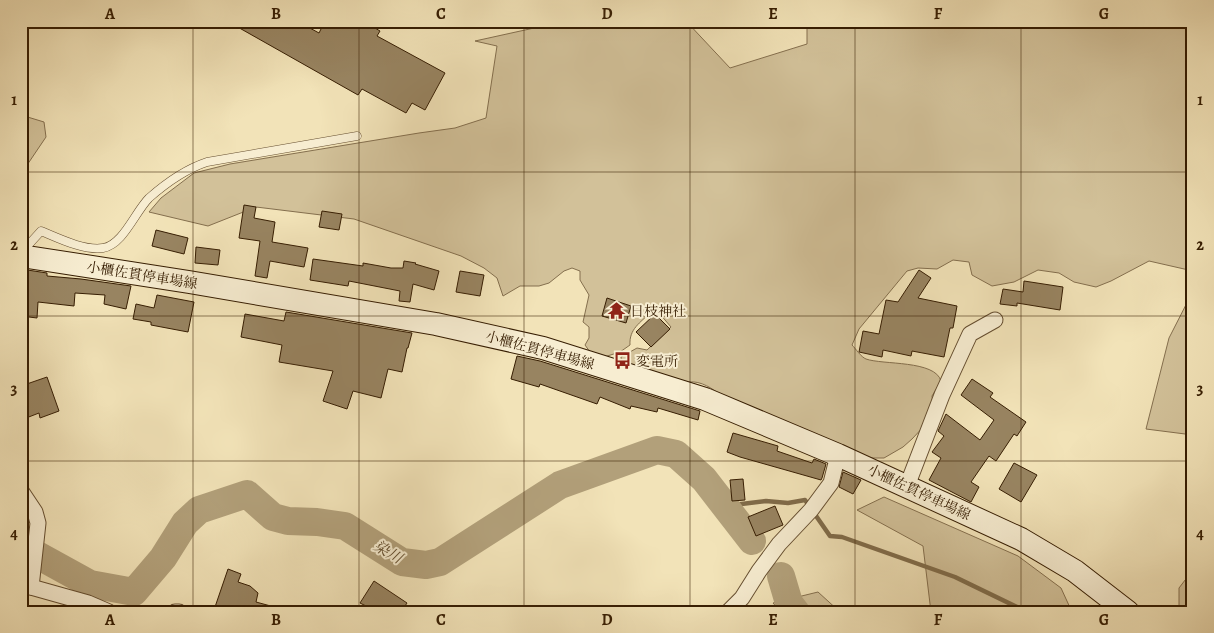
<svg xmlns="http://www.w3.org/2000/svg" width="1214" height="633" font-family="Alegreya,'Noto Serif JP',serif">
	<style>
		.green { fill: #d2c199; stroke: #846f4e }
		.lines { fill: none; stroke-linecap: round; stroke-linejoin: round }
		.stream { stroke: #806c4a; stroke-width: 4.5 }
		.river { stroke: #b2a07a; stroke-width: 28 }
		.building { fill: #988461; stroke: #361d02 }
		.service-casing { stroke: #654e30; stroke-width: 9 }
		.minor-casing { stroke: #654e30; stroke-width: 17 }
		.secondary-casing { stroke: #361d02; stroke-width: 24 }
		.service { stroke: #f7edd1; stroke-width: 8 }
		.minor { stroke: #f7edd1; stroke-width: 15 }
		.secondary { stroke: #f7edd1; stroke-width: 22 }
		.grid { fill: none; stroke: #361d02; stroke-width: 1; stroke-opacity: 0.55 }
		.labels { text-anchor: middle; stroke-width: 4; stroke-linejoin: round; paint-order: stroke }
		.street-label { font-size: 14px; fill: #361d02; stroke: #f7edd1 }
		.poi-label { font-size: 14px; fill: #361d02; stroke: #f7edd1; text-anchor: start }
		.water-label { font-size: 15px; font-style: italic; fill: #614b2c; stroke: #f7edd1 }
		.neatline { fill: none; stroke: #361d02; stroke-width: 2 }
		.grid-label { font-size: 16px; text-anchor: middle; font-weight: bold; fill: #361d02 }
	</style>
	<rect width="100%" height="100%" fill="#f2e3b8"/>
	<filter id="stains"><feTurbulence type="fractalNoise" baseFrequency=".004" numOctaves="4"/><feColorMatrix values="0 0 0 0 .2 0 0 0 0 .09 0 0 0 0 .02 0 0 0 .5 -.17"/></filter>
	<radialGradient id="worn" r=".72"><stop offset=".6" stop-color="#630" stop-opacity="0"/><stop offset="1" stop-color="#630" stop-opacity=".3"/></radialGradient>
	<g class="green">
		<path d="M566 21H686L730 68 807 44V21H1193V271L1149 261 1111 281 1096 287 1074 282 1059 273 1038 270 1014 282 992 286 972 275 969 262 953 260 937 269 918 268 907 271 859 329 852 345C856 349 861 357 866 359 883 365 935 360 941 381L932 396 933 405 927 423 912 439 903 447 884 458H865L718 393C709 386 696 379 685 383L622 365 621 357 637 348 647 350 671 327 659 313 651 312C640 323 629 329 630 345L620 352 601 358 590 352 585 345 589 338V327L583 322 589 295 580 280V271L572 268 564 271 549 283 539 286H520L503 296 497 278 484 268 461 256 354 219 256 207 208 226 149 212 161 198 194 173 230 164 419 133 455 128 486 118 497 46 475 41Z"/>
		<polygon points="21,115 44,122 46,137 21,174"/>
		<polygon points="1193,291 1193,435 1146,429 1169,338"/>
		<polygon points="884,497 1018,556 1061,588 1072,612 931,612 923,546 857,510"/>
		<polygon points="1192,571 1193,612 1179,612 1179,588"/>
		<polygon points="818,592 840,612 781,612 773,603"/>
	</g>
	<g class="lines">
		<polyline class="stream" points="725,506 766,501 788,503 805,500 830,536 842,537 955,577 1019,608 1024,612"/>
		<g class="river">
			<polyline points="21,546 90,584 134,592 163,558 185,523 199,510 247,494 273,517 288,521 317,522 345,526 402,562 426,565 440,562 560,485 657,450 676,454 704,479 752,541"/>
			<polyline points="781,576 789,603 796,612"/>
		</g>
	</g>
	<g class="building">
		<polygon points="227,21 297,21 319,33 325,21 379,21 375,28 380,31 377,36 445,73 425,110 412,103 406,113 362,89 358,95"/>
		<polygon points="244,205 256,207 254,218 275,222 272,242 308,248 304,267 270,261 267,278 255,276 260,241 239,238"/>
		<polygon points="322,211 342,214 339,230 319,227"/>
		<polygon points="156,230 188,238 184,254 152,246"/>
		<polygon points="196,247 220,250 218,265 195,263"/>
		<polygon points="313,259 363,266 363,263 391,268 403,268 404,261 416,263 415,264 439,271 434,290 413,284 410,302 399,301 400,291 349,281 348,286 310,280"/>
		<polygon points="21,269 47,273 47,276 81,279 131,286 126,309 104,304 105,295 75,293 74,306 38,302 37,318 21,316"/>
		<polygon points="919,270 931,278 918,298 957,306 953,328 950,328 944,357 912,351 911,356 883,350 882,357 859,352 863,331 879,334 886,300 898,302"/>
		<polygon points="460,271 484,275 480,296 456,292"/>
		<polygon points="1024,281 1063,287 1060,310 1017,303 1017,306 1000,304 1003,289 1023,292"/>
		<polygon points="157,295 194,302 188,332 151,325 151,322 133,319 136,304 154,308"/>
		<polygon points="607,298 631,306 626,323 602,316"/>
		<polygon points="286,312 412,333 408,348 407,348 402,372 388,369 381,398 353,391 347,409 323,401 333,371 279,362 282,345 241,337 245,314 284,321"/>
		<polygon points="655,314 670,329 651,347 636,332"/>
		<polygon points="517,356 540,361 700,411 698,420 658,408 657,412 631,406 630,409 600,397 597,404 540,384 539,387 511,379"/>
		<polygon points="47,377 59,411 40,418 39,413 21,420 21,386"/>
		<polygon points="972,379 993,393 990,397 1026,422 1017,436 1014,434 996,461 989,456 971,482 979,487 971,502 929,480 941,458 932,452 944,436 938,431 946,414 980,440 994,420 961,395"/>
		<polygon points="733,433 778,446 777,451 812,463 814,459 826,464 822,478 821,480 740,457 727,452"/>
		<polygon points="1014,463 1037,475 1021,502 999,489"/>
		<polygon points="843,472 861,480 853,494 839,487"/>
		<polygon points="743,479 745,500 732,501 730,480"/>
		<polygon points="775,506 783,525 756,536 748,517"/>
		<polygon points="228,569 241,574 238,582 250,586 258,593 256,602 278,608 278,612 231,612 215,607"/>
		<polygon points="374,581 407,603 401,612 362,612 366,606 360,603"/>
	</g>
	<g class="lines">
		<defs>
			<path id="service" d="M21 253 41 231C58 238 84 251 103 248 123 245 135 212 149 198 166 183 186 169 207 162L357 136"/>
			<g id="minor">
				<polyline points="907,486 942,395 970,334 995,320"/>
				<polyline points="21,491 35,512 38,523 31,587"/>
				<polyline points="24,582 31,587 88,603 109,612"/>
				<polyline points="175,612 179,612"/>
				<polyline points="728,612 742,598 759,571 779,544 811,510 831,483 838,455"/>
			</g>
			<polyline id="secondary" points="21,256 189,282 436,324 543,348 705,399 838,455 1021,539 1075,571 1128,612"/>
		</defs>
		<use href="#service" class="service-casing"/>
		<use href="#minor" class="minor-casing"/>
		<use href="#secondary" class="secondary-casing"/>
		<use href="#service" class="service"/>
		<use href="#minor" class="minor"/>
		<use href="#secondary" class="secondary"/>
	</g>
	<path class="grid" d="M193 21V612M359 21V612M524 21V612M690 21V612M855 21V612M1021 21V612M21 172H1193M21 316H1193M21 461H1193"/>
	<defs>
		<symbol id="temple-bare" viewBox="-9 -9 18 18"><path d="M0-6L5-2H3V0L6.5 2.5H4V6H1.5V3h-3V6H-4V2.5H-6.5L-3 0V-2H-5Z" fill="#8f2418" stroke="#f7edd1" stroke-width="2.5" paint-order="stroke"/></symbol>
		<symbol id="bus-bare" viewBox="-9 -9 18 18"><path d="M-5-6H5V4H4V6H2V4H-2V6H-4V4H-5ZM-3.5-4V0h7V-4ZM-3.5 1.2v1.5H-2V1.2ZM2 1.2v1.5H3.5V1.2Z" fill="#8f2418" stroke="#f7edd1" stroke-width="2.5" paint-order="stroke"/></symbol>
	</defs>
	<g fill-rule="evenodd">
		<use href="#temple-bare" x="604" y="298" width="25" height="25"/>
		<use href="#bus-bare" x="610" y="348" width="25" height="25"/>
	</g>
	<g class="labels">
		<g class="street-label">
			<text transform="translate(142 275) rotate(9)" y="5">小櫃佐貫停車場線</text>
			<text transform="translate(540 350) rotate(15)" y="5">小櫃佐貫停車場線</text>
			<text transform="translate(919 492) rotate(25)" y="5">小櫃佐貫停車場線</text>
		</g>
		<g class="poi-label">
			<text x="630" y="316">日枝神社</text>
			<text x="636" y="366">変電所</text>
		</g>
		<g class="water-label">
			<text transform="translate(388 552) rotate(30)" y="5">染川</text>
		</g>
	</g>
	<rect width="1214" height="633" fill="none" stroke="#f2e3b8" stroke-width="55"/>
	<rect x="28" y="28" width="1158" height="578" class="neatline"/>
	<g class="grid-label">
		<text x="110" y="19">A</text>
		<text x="276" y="19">B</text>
		<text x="441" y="19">C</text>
		<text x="607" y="19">D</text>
		<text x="773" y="19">E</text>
		<text x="938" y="19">F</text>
		<text x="1104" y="19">G</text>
		<text x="14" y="105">1</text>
		<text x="1200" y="105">1</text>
		<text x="14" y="250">2</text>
		<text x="1200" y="250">2</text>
		<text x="14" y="394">3</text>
		<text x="1200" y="394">3</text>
		<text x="14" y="539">4</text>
		<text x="1200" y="539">4</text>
		<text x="110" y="625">A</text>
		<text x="276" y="625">B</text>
		<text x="441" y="625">C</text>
		<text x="607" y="625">D</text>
		<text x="773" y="625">E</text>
		<text x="938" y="625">F</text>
		<text x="1104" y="625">G</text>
	</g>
	<rect width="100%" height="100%" filter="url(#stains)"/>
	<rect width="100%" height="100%" fill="url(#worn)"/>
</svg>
